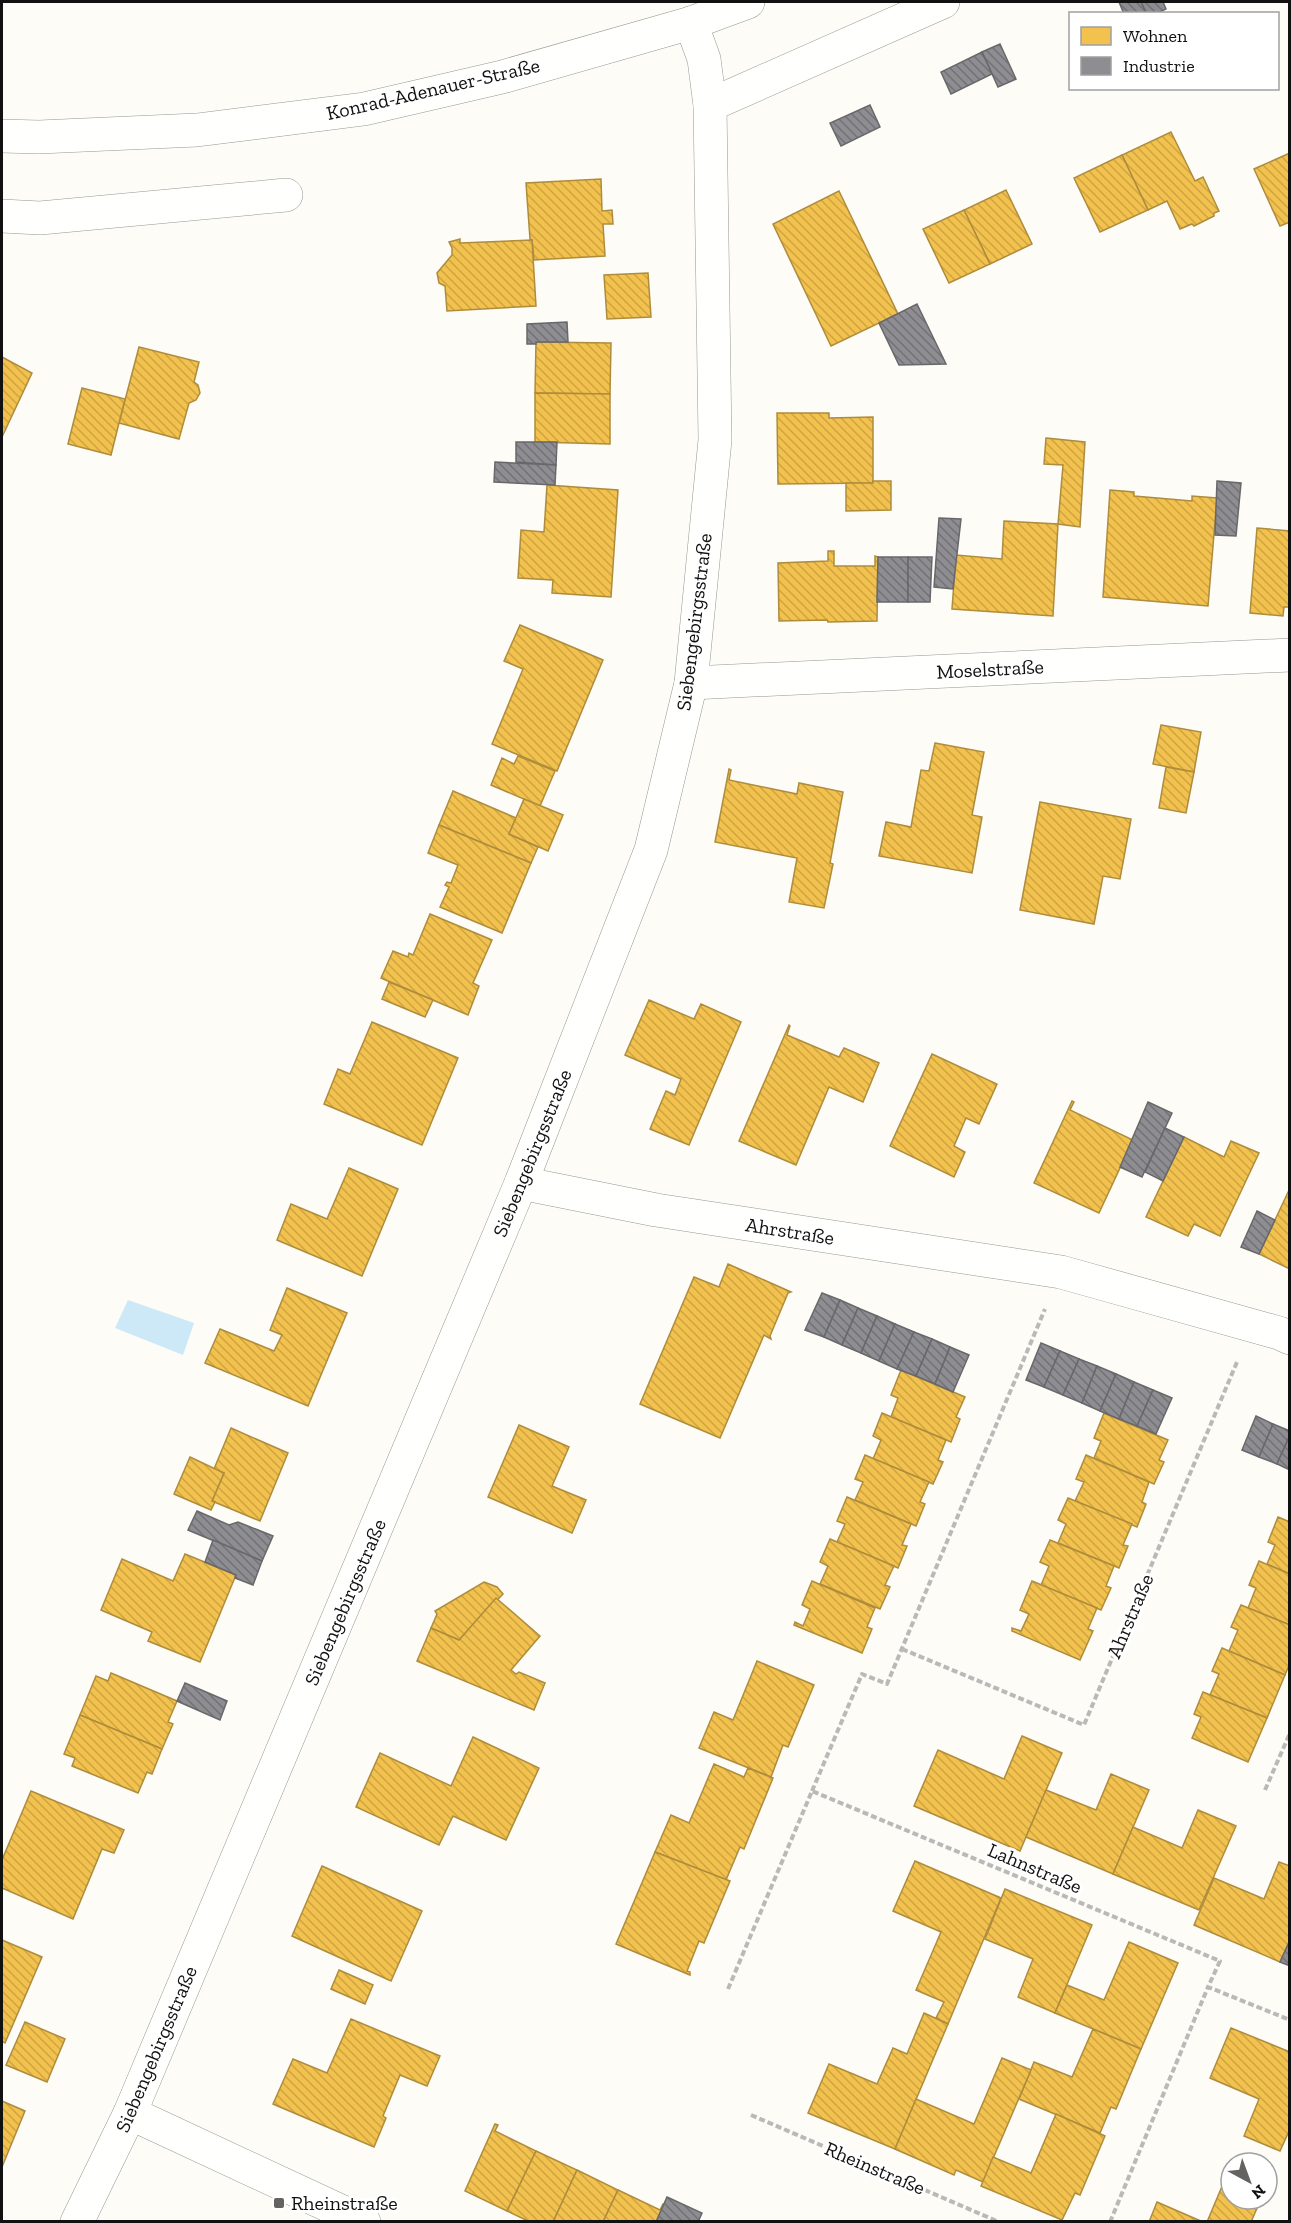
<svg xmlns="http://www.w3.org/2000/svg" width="1291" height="2223" font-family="'Zilla Slab',serif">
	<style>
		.water { fill: #cde8f7 }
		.homes { fill: url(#homes-back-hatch); stroke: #ae8c3c; stroke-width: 1.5 }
		.industry { fill: url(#industry-back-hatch); stroke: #68686b; stroke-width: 1.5 }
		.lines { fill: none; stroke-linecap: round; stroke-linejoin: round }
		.minor-casing { stroke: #979795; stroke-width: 34 }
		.tertiary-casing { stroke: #979795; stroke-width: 34 }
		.path { stroke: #b9b9b8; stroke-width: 4; stroke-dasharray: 6 3; stroke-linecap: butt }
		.minor { stroke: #fffffe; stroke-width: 33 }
		.tertiary { stroke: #fffffe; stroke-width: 33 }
		.poi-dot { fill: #646362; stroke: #fff; stroke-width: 2 }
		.labels { text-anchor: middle; stroke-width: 6; stroke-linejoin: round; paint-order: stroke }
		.street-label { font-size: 20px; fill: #111; stroke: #fff }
		.poi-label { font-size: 20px; fill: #111; stroke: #fff; text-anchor: start }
	</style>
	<defs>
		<pattern id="homes-back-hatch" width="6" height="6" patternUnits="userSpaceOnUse" patternTransform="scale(1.5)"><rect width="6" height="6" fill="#f2c14e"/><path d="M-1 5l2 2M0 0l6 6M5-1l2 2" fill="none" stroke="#cea543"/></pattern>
		<pattern id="industry-back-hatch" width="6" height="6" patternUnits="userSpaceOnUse" patternTransform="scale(1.5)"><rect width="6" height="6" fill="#8d8d92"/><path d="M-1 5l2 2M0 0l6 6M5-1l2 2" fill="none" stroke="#727276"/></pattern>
	</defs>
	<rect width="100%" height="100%" fill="#fdfcf7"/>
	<polygon class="water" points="128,1300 194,1323 183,1355 115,1328"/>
	<g class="homes">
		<polygon points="1171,132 1195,181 1203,177 1219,211 1214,213 1214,216 1194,226 1192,224 1180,229 1167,201 1148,210 1122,155"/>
		<polygon points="1290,153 1290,222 1280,226 1254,169"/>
		<polygon points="1122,155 1148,210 1100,232 1074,178"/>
		<polygon points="601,179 602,211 612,210 613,224 603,224 605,256 534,260 532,240 530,239 526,183"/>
		<polygon points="1006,190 1032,244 990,264 964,210"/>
		<polygon points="839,191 898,314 831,346 773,224"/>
		<polygon points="964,210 990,264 949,283 923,229"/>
		<polygon points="460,239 460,243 532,240 536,306 447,311 445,286 439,283 437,273 452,255 452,248 449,242"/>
		<polygon points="648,273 651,317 607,319 604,275"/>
		<polygon points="536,342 611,343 610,394 535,393"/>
		<polygon points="139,347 199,362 194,382 198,385 200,393 196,400 189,403 179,439 119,423"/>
		<polygon points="2,357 32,373 2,437"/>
		<polygon points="82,388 125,399 111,455 68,444"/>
		<polygon points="535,393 610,394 610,444 535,442"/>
		<polygon points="777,413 829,413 829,418 873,417 873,483 778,484"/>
		<polygon points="1046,438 1085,442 1080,527 1058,524 1063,465 1044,464"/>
		<polygon points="873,481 891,481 891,510 846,511 846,483 873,483"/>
		<polygon points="547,485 618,490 611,597 552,593 553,580 518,578 521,530 544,532"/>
		<polygon points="1110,490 1134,492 1134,496 1192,501 1192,496 1217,498 1208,606 1103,597"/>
		<polygon points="1004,521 1058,524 1053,616 952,609 956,555 1002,559"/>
		<polygon points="1257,528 1290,531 1290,607 1284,607 1283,616 1250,613"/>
		<polygon points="828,551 834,551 834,566 875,566 875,556 878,557 877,621 828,622 827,620 779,621 778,563 828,561"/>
		<polygon points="520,625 603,660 557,771 492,744 523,669 504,661"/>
		<polygon points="1161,725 1201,732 1194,772 1153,764"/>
		<polygon points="935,743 984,752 972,815 982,817 972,873 879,856 886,822 911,827 921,770 929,771"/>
		<polygon points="518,756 555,771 540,806 491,785 502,758 514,764"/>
		<polygon points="1166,767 1194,772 1186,813 1159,808"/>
		<polygon points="729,769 731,770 729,780 797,794 799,783 843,792 830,863 833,864 824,908 789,902 797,858 715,842"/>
		<polygon points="453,791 516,818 509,834 538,847 531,863 439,825"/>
		<polygon points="524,799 563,815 548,851 509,834"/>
		<polygon points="1040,802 1131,819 1120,879 1103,876 1094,924 1020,910"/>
		<polygon points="439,825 531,863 502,933 440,907 449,887 445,885 447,882 451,883 458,865 428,853"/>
		<polygon points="430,914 492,940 473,983 479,986 468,1015 381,978 393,951 408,957 409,953 413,955"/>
		<polygon points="389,982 433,1000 425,1017 382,999"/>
		<polygon points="649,1000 694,1019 701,1004 741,1022 689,1145 650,1129 666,1091 675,1095 681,1079 625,1055"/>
		<polygon points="372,1022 458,1058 422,1145 324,1104 338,1069 350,1074"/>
		<polygon points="789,1025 790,1026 787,1035 839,1057 844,1048 879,1063 863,1102 829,1087 796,1165 739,1141"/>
		<polygon points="932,1054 997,1084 979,1124 966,1118 954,1146 965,1152 954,1177 890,1146"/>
		<polygon points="1072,1101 1074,1102 1070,1110 1133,1140 1099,1213 1034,1183"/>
		<polygon points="1184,1137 1224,1157 1231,1141 1259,1153 1220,1236 1194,1224 1188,1236 1146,1217"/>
		<polygon points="349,1168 398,1189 362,1276 277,1240 291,1204 327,1219"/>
		<polygon points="1290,1188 1290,1269 1259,1254"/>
		<polygon points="728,1264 791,1292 788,1293 770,1336 771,1339 764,1335 720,1438 640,1404 694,1277 719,1287"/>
		<polygon points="287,1288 347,1313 308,1406 205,1363 220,1329 274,1351 282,1335 270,1330"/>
		<polygon points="901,1370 965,1397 956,1417 960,1419 951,1442 891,1417 898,1398 891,1395"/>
		<polygon points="882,1413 946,1440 938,1460 943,1462 933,1484 873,1459 881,1440 873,1436"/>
		<polygon points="1104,1413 1168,1440 1159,1460 1164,1462 1154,1484 1094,1458 1101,1441 1094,1438"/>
		<polygon points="519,1425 569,1447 552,1486 586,1500 572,1533 488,1497"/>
		<polygon points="231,1428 288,1453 260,1521 212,1501 224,1473 214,1469"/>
		<polygon points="865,1455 929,1482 920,1502 925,1504 916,1526 855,1500 863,1482 855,1479"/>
		<polygon points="1086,1455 1149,1482 1142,1502 1146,1504 1137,1527 1075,1501 1084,1482 1076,1479"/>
		<polygon points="190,1457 224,1473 212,1501 215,1502 211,1510 174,1494"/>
		<polygon points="847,1497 911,1524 902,1545 907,1546 898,1568 837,1542 845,1524 837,1521"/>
		<polygon points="1068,1498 1132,1524 1123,1545 1128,1546 1119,1568 1058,1543 1066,1524 1058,1520"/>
		<polygon points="1278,1517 1290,1522 1290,1574 1267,1564 1275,1545 1268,1542"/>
		<polygon points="830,1539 894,1566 885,1585 890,1587 880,1609 820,1584 828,1566 820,1562"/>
		<polygon points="1050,1540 1114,1566 1106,1586 1111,1588 1101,1610 1041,1585 1049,1566 1040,1562"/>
		<polygon points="185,1554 236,1575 200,1662 148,1641 152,1632 101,1610 122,1559 173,1581"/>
		<polygon points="1259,1561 1290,1574 1290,1625 1248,1608 1256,1588 1249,1585"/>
		<polygon points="812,1581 875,1608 867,1627 872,1629 862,1653 794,1625 795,1622 803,1626 810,1609 802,1605"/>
		<polygon points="1032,1581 1097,1608 1088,1629 1093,1631 1080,1660 1012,1631 1012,1628 1021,1631 1029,1614 1020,1610"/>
		<polygon points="484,1582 497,1587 503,1594 459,1640 431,1628 437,1614 435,1611"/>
		<polygon points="496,1598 540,1636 511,1670 516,1674 519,1672 545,1683 534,1710 417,1661 431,1628 459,1640"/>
		<polygon points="1241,1605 1290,1625 1290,1663 1285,1675 1229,1651 1238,1630 1231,1627"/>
		<polygon points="1222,1648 1285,1675 1267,1718 1210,1695 1219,1674 1212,1671"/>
		<polygon points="757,1661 814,1685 788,1747 783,1745 771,1777 699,1748 714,1712 733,1720"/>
		<polygon points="111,1673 177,1701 168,1722 173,1724 162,1749 80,1715 96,1676 108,1681"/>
		<polygon points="1203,1692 1267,1718 1248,1762 1192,1738 1201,1717 1194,1714"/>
		<polygon points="80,1715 162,1749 152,1774 147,1772 138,1793 72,1766 75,1758 64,1754"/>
		<polygon points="1022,1736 1062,1753 1020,1851 914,1806 938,1750 1004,1779"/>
		<polygon points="473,1737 539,1768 506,1840 453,1816 439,1845 356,1807 380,1753 451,1786"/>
		<polygon points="714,1764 744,1777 748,1768 773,1778 744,1849 740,1847 726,1880 655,1852 671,1815 689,1823"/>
		<polygon points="1111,1774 1149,1790 1113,1874 1026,1837 1046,1790 1096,1810"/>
		<polygon points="31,1791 124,1830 114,1853 102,1849 73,1919 2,1888 2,1860"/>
		<polygon points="1198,1810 1236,1826 1199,1910 1113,1874 1133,1827 1182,1848"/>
		<polygon points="655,1852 730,1881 704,1943 699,1941 687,1971 690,1972 690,1975 616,1944"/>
		<polygon points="915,1861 1001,1898 948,2024 936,2018 944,2002 916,1990 941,1932 893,1911"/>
		<polygon points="1279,1862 1290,1866 1290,1940 1280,1962 1194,1925 1214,1878 1264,1899"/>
		<polygon points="322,1866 422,1911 391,1981 292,1936"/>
		<polygon points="1005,1889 1092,1925 1055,2013 1018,1997 1033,1959 985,1939"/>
		<polygon points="2,1940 42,1957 5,2043 2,2041"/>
		<polygon points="1129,1942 1178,1963 1141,2049 1055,2013 1067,1985 1104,2000"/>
		<polygon points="339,1970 373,1985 365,2004 331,1989"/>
		<polygon points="924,2013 948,2024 895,2149 808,2113 829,2064 877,2084 893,2048 907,2054"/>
		<polygon points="351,2019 440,2056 427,2086 400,2075 383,2116 386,2118 374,2147 273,2104 293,2059 327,2073"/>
		<polygon points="25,2022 65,2039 47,2082 6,2065"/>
		<polygon points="1231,2028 1290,2052 1290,2129 1280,2151 1244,2136 1259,2099 1210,2078"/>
		<polygon points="1093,2029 1141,2049 1116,2109 1111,2107 1100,2133 1019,2099 1034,2062 1072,2077"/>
		<polygon points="1002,2058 1031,2070 983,2182 956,2170 954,2175 895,2149 916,2099 974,2124"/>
		<polygon points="2,2101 25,2111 2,2167"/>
		<polygon points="1056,2114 1105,2136 1080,2195 1075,2193 1062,2220 981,2186 993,2157 1031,2173"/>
		<polygon points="495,2124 498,2125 495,2131 536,2151 507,2211 465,2191"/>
		<polygon points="536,2151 577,2170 553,2222 530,2222 507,2211"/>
		<polygon points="1231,2165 1231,2199 1261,2199 1251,2222 1207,2222"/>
		<polygon points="577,2170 618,2190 603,2222 553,2222"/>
		<polygon points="618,2190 660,2210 663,2204 664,2204 656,2222 603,2222"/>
		<polygon points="1157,2202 1203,2222 1149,2222"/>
	</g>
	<g class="industry">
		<polygon points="1119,2 1141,2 1147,14 1124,14"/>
		<polygon points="1141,2 1163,2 1166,9 1156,14 1147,14"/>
		<polygon points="1000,44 1016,79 998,87 982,52"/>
		<polygon points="982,52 992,74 951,94 941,72"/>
		<polygon points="870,105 880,127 841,146 830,123"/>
		<polygon points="917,304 946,364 899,365 879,323"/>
		<polygon points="567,322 568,342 536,342 536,344 527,344 527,324"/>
		<polygon points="516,442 557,442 556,465 516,462"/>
		<polygon points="495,462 556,465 555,485 494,482"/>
		<polygon points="1217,481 1241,483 1236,536 1215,535"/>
		<polygon points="939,518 961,519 953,589 934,587"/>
		<polygon points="878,557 908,557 908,602 877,602"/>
		<polygon points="908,557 932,557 930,602 908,602"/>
		<polygon points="1148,1102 1172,1113 1142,1177 1120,1167"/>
		<polygon points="1165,1128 1184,1137 1163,1181 1145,1172"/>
		<polygon points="1257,1211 1275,1220 1259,1254 1241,1247"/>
		<polygon points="822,1293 840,1300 824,1337 805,1330"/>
		<polygon points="840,1300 858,1308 842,1345 824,1337"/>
		<polygon points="858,1308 877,1316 861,1353 842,1345"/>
		<polygon points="877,1316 895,1324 879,1361 861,1353"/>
		<polygon points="895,1324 914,1332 897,1369 879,1361"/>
		<polygon points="914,1332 932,1339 916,1376 897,1369"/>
		<polygon points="932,1339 950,1347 935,1384 916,1376"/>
		<polygon points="1041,1343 1060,1351 1044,1387 1026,1380"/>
		<polygon points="950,1347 969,1355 953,1392 935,1384"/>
		<polygon points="1060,1351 1079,1359 1063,1395 1044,1387"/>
		<polygon points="1079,1359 1097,1366 1082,1403 1063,1395"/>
		<polygon points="1097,1366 1116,1374 1100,1411 1082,1403"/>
		<polygon points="1116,1374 1134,1382 1119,1419 1100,1411"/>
		<polygon points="1134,1382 1153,1390 1137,1426 1119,1419"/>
		<polygon points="1153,1390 1172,1398 1156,1434 1137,1426"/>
		<polygon points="1256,1416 1273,1424 1259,1457 1242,1450"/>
		<polygon points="1273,1424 1290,1431 1290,1435 1277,1464 1259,1457"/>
		<polygon points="1290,1435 1290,1470 1277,1464"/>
		<polygon points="197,1511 229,1525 238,1522 273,1536 262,1561 188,1530"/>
		<polygon points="213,1540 262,1561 253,1585 235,1578 236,1575 205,1562"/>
		<polygon points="185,1683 227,1701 220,1720 177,1701"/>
		<polygon points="1290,1940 1290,1966 1280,1962"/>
		<polygon points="667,2197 702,2213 698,2222 656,2222"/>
	</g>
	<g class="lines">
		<defs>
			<g id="minor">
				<polyline points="710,105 943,2"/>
				<polyline points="2,216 40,218 286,195"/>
				<polyline points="691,683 1290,655"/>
				<polyline points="521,1183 656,1210 1061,1272 1279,1333 1290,1338"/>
				<polyline points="130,2113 364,2222"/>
				<polyline points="77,2222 130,2113 521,1183 651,850 691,683 715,440 710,105 704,59 691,23"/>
			</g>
			<polyline id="tertiary" points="2,136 39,137 197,130 364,109 502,77 691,23 748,2"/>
		</defs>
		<use href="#minor" class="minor-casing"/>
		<use href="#tertiary" class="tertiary-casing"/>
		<g class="path">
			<polyline points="902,1649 1084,1725 1237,1362"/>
			<polyline points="1265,1790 1290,1733"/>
			<polyline points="812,1791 862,1674 887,1684 1045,1309"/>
			<polyline points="728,1989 812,1791 1220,1961 1208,1987 1290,2020"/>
			<polyline points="751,2115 999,2222"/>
			<polyline points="1110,2222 1208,1987"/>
		</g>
		<use href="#minor" class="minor"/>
		<use href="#tertiary" class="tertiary"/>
	</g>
	<rect class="poi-dot" x="273" y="2197" width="12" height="12" rx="3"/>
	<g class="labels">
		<g class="street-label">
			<text transform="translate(433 89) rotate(-13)" y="7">Konrad-Adenauer-Straße</text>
			<text transform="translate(694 622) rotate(-83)" y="7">Siebengebirgsstraße</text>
			<text transform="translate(990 669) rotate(-3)" y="7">Moselstraße</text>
			<text transform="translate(532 1153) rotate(-68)" y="7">Siebengebirgsstraße</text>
			<text transform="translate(790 1231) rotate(9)" y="7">Ahrstraße</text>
			<text transform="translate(345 1602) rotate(-67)" y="7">Siebengebirgsstraße</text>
			<text transform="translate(1130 1616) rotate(-67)" y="7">Ahrstraße</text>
			<text transform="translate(1035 1868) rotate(23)" y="7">Lahnstraße</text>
			<text transform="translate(156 2049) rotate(-67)" y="7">Siebengebirgsstraße</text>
			<text transform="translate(875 2168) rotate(23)" y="7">Rheinstraße</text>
		</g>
		<g class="poi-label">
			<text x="291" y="2210">Rheinstraße</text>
		</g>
	</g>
	<rect width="1291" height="2223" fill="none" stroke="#111111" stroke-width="6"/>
	<rect x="1069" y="12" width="210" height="78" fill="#ffffff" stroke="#a0a0a0" stroke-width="1.5"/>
	<rect x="1081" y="27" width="30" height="18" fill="#f2c14e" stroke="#a0a0a0" stroke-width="1.5"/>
	<text x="1123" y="42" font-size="18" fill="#111111">Wohnen</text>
	<rect x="1081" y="57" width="30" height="18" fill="#8d8d92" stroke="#a0a0a0" stroke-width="1.5"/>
	<text x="1123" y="72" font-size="18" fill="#111111">Industrie</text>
	<g transform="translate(1249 2181) rotate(139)"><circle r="28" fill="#ffffff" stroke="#a0a0a0" stroke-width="1.5"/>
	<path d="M0-4.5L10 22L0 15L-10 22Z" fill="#646362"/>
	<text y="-9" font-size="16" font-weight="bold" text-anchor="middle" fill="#111111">N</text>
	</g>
</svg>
